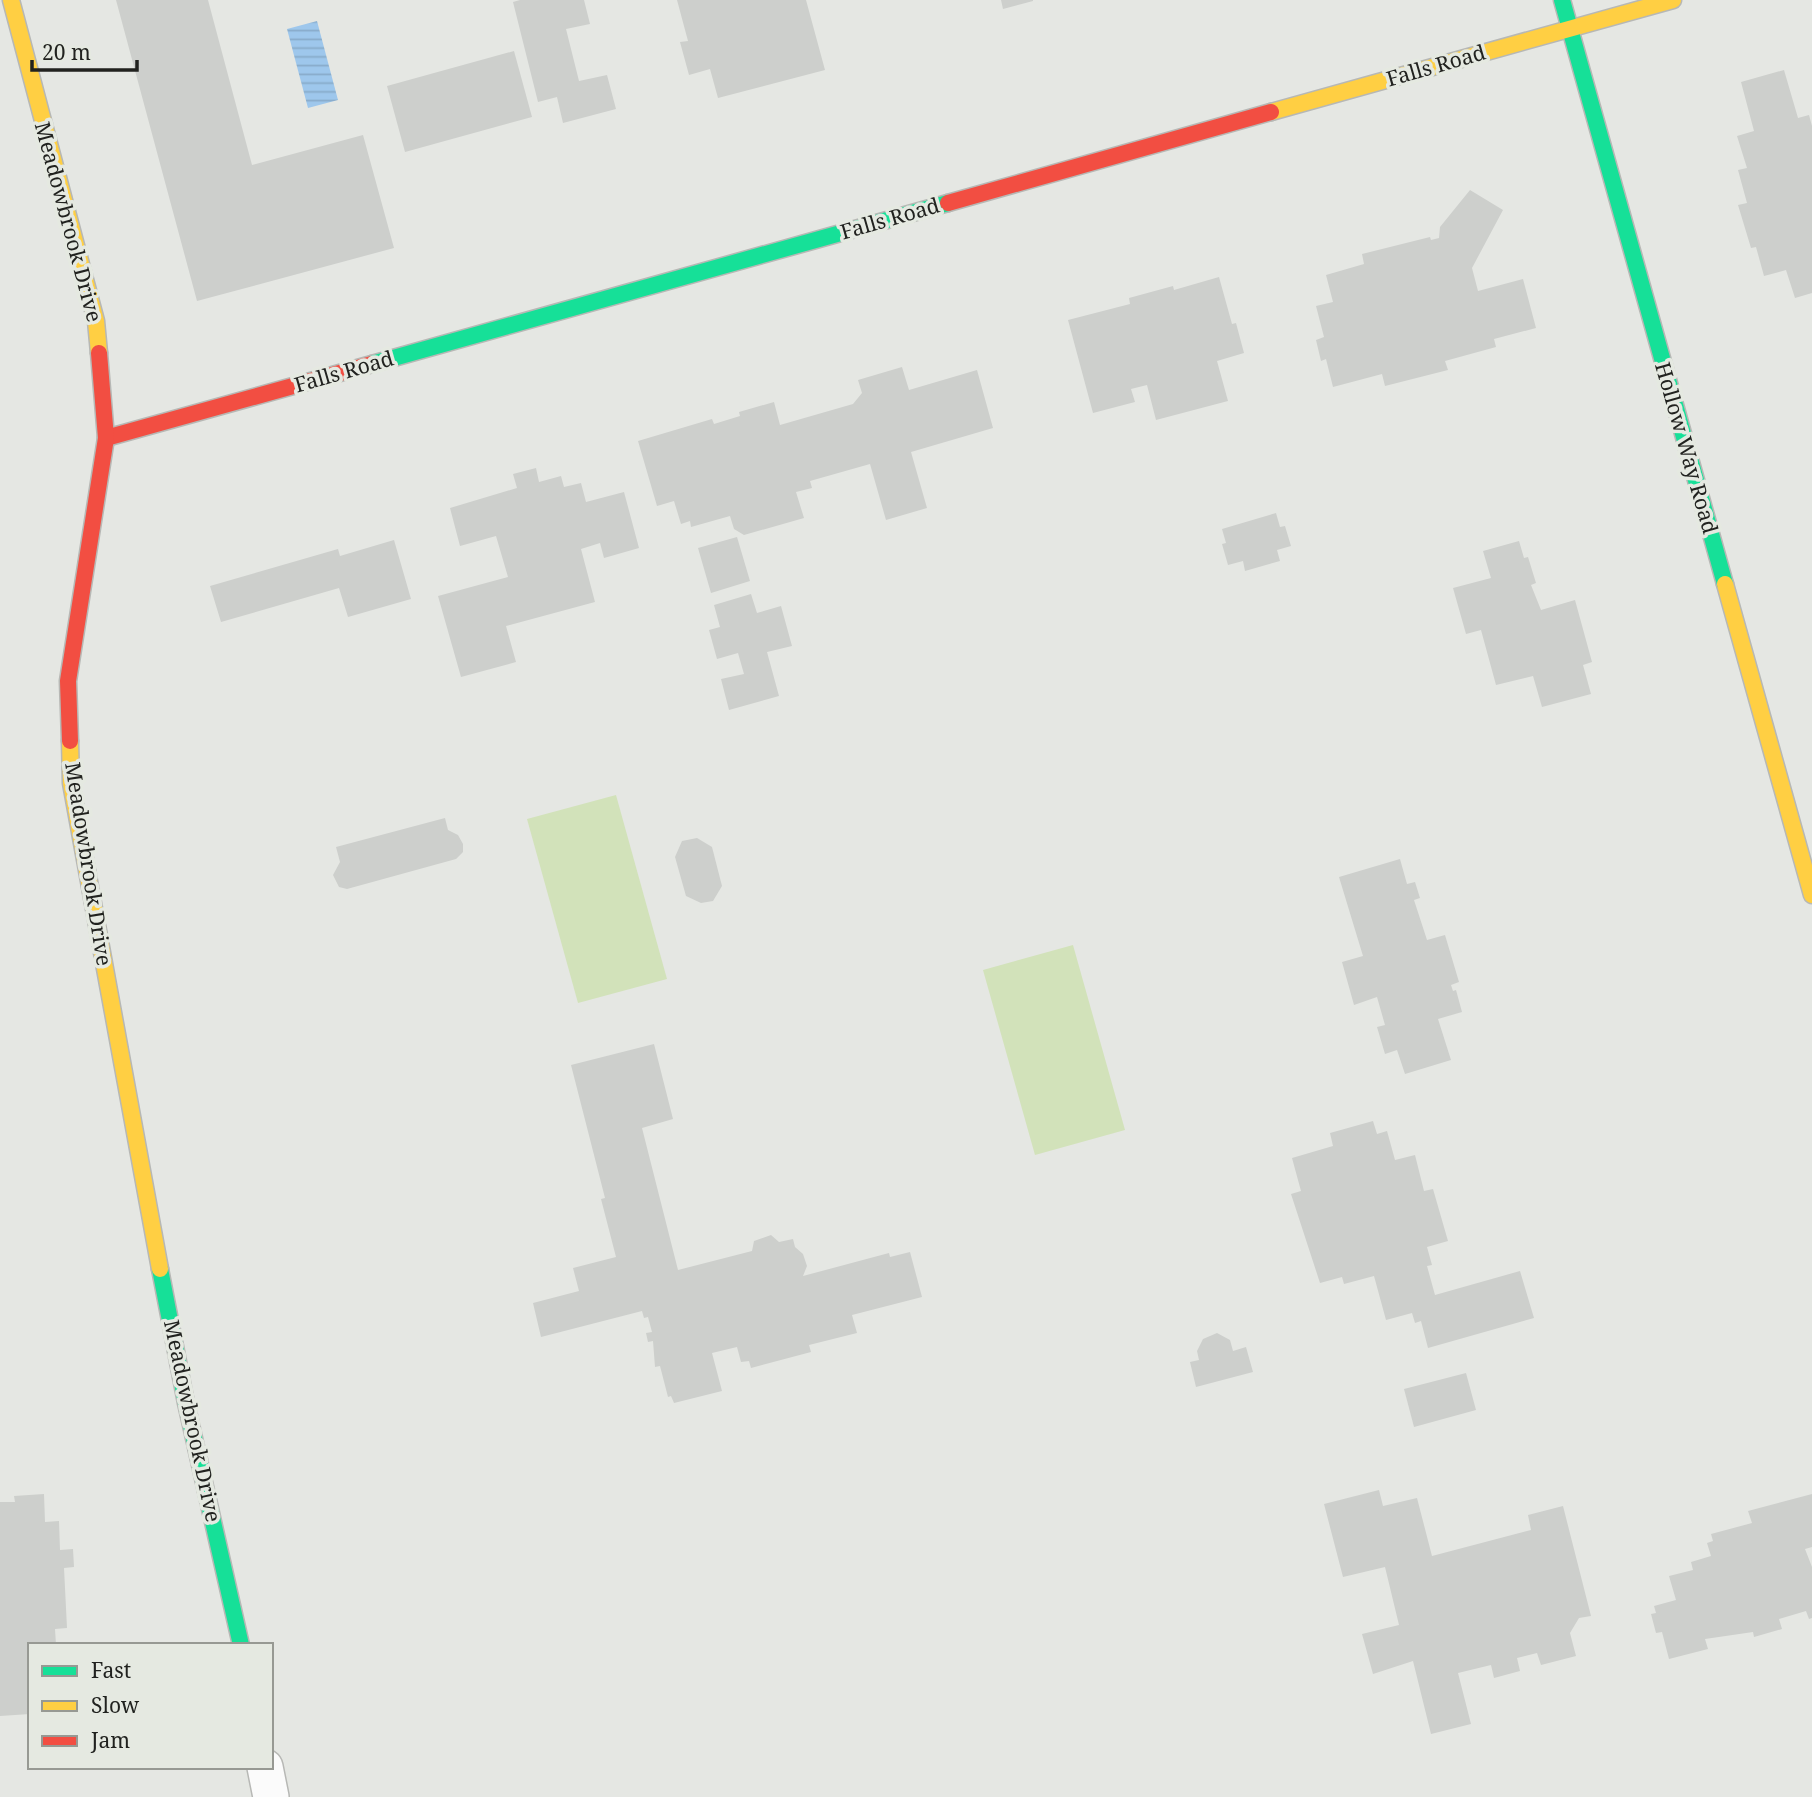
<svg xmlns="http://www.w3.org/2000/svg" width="1812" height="1797" font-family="'Noto Serif',serif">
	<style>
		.garden { fill: #d2e2ba }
		.water { fill: url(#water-rules) }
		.building { fill: #cdcfcc }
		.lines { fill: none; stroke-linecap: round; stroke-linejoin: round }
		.street-casing { stroke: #b7b8b5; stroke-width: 38 }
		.fast-casing { stroke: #b7b8b5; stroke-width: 19 }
		.slow-casing { stroke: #b7b8b5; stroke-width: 19 }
		.jam-casing { stroke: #b7b8b5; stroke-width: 19 }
		.street { stroke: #fbfbfb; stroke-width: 35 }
		.fast { stroke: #16e098; stroke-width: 16 }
		.slow { stroke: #ffcf43; stroke-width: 16 }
		.jam { stroke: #f24e42; stroke-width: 16 }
		.labels { text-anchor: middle; stroke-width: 7; stroke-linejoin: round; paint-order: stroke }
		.street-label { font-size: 21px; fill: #21221f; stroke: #e5e9e1 }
	</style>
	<defs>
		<pattern id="water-rules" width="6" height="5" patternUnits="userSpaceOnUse" patternTransform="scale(1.75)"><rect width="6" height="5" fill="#9ec7ec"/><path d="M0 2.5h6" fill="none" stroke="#88abca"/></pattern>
	</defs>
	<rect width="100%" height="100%" fill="#e5e7e3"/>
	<g class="garden">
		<polygon points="616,795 667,979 578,1003 527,819"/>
		<polygon points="1073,945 1125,1130 1035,1155 983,970"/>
	</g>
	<polygon class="water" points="317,21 338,100 308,108 287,29"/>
	<g class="building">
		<polygon points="116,0 208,0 252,165 363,135 394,248 197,301"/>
		<polygon points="520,0 584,0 590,24 566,29 579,81 607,75 616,109 563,123 557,97 538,102 513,2"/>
		<polygon points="677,0 806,0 825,70 718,98 710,69 689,75 680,42 688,41"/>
		<polygon points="1001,0 1033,0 1033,1 1003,9"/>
		<polygon points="514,51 532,117 405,152 387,86"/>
		<polygon points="1784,70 1798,118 1809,115 1812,126 1812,293 1795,298 1786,270 1764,276 1756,247 1751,248 1738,205 1747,203 1738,170 1747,168 1737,136 1754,131 1741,82"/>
		<polygon points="1470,190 1503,210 1472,268 1478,291 1523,279 1536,328 1494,339 1496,347 1445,361 1448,370 1385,386 1382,374 1333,387 1326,359 1321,361 1316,340 1324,337 1316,306 1333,302 1326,275 1364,264 1362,254 1430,237 1431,240 1439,238 1440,227"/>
		<polygon points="1219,277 1232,324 1236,323 1244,353 1217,361 1228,401 1156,420 1147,385 1131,389 1135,402 1093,413 1068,320 1130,304 1129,298 1173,286 1174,290"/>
		<polygon points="902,367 909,390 977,370 993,428 911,452 927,508 886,520 870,464 810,481 812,488 796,492 804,518 744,535 734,529 730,516 691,527 690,521 681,524 674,501 657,506 638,441 712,419 714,424 740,416 739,412 774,402 780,425 853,404 862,393 858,380"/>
		<polygon points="536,468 539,482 561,476 564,487 581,483 586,502 624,492 639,548 604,558 600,543 581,549 595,602 506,626 516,662 461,677 438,596 508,577 496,536 460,546 450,508 517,488 513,474"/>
		<polygon points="1276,513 1280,527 1285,526 1291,546 1277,550 1280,561 1245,571 1243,561 1228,565 1222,544 1226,543 1222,529"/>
		<polygon points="737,537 750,581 711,593 698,548"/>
		<polygon points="394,540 411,599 348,617 339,588 221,622 210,586 338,549 340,556"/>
		<polygon points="1519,541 1524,558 1528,557 1536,583 1531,585 1541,610 1575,600 1592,662 1583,665 1591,694 1542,707 1533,676 1496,685 1481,630 1466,634 1453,588 1491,578 1483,551"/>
		<polygon points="751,594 757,613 781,606 792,646 767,652 779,696 729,710 721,679 744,674 738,653 717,659 709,630 720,627 714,605"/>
		<polygon points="445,818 448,830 458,835 463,844 463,852 456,859 347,889 339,887 333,875 340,862 336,847"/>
		<polygon points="697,838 712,847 722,886 713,901 701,903 686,896 675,857 682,841"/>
		<polygon points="1400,859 1407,884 1415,882 1420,898 1414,900 1427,940 1445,935 1459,982 1451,985 1453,991 1456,990 1462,1012 1438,1019 1451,1060 1405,1074 1397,1050 1385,1054 1377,1027 1385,1025 1377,997 1354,1005 1342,962 1363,956 1339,877"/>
		<polygon points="654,1044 673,1119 642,1128 678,1270 752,1251 754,1241 771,1235 779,1242 793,1239 795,1247 803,1254 807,1266 803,1276 889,1253 890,1257 910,1252 922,1297 852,1315 857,1333 809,1345 811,1352 751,1368 749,1361 741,1362 737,1347 712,1353 722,1391 674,1403 671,1396 668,1397 660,1366 655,1367 653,1341 648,1342 646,1333 652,1332 648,1317 644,1318 642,1311 541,1337 533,1303 579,1291 573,1268 616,1257 601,1199 605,1198 571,1065"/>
		<polygon points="1373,1121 1377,1134 1387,1131 1395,1160 1415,1155 1424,1191 1433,1189 1448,1241 1427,1247 1432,1265 1427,1266 1435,1295 1520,1271 1534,1318 1428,1348 1421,1321 1415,1323 1412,1313 1386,1320 1374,1276 1344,1284 1342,1277 1320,1283 1291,1194 1301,1191 1292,1158 1333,1146 1330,1133"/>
		<polygon points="1217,1333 1230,1340 1233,1351 1246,1347 1253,1372 1196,1387 1190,1362 1199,1360 1197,1351 1203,1339"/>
		<polygon points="1466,1373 1476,1410 1414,1427 1404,1389"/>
		<polygon points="1379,1490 1383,1506 1417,1498 1432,1556 1531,1530 1528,1515 1563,1506 1591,1616 1579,1618 1570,1633 1576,1656 1541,1665 1537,1653 1517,1658 1520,1671 1494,1678 1491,1665 1458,1673 1471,1724 1431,1734 1413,1661 1373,1674 1362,1634 1399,1625 1385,1567 1343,1577 1324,1504"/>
		<polygon points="44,1494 45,1522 59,1521 60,1550 73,1549 74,1567 64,1568 67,1628 55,1629 56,1645 30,1645 30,1714 0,1716 0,1502 15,1502 14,1496"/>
		<polygon points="1812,1494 1812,1547 1805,1549 1812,1567 1812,1618 1809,1619 1806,1611 1779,1619 1782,1629 1754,1637 1753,1632 1705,1639 1708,1649 1669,1659 1662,1632 1656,1633 1651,1614 1656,1613 1654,1606 1676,1600 1669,1576 1693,1570 1691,1562 1711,1556 1707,1543 1713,1541 1711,1534 1752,1523 1748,1511"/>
	</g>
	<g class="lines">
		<defs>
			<polyline id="street" points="265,1767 271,1797"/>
			<g id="fast">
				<polyline points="1562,0 1725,584"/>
				<polyline points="372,364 948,203"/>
				<polyline points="160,1269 186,1403 241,1645"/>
			</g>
			<g id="slow">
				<polyline points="11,0 96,321 99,353"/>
				<polyline points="1271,112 1673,0"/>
				<polyline points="1725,584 1812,895"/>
				<polyline points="70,741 71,783 160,1269"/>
			</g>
			<g id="jam">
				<polyline points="948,203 1271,112"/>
				<polyline points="106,438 372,364"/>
				<polyline points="70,741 68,681 106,438 99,353"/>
			</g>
		</defs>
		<use href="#street" class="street-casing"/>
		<use href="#fast" class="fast-casing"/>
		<use href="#slow" class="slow-casing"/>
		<use href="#jam" class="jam-casing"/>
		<use href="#street" class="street"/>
		<use href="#fast" class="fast"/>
		<use href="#slow" class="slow"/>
		<use href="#jam" class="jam"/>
	</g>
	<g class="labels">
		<g class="street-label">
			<text transform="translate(1436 66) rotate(-16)" y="7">Falls Road</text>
			<text transform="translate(890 219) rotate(-16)" y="7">Falls Road</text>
			<text transform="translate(68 222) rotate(75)" y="7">Meadowbrook Drive</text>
			<text transform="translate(344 372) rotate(-16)" y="7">Falls Road</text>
			<text transform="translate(1686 448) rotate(74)" y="7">Hollow Way Road</text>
			<text transform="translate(88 864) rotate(81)" y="7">Meadowbrook Drive</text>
			<text transform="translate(192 1421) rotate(78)" y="7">Meadowbrook Drive</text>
		</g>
	</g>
	<rect x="28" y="1643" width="245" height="126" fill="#e5e9e1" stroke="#979993" stroke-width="2"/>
	<rect x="42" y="1666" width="35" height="10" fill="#16e098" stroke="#979993" stroke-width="2"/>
	<text x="91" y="1678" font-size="21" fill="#21221f">Fast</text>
	<rect x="42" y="1701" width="35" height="10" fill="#ffcf43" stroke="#979993" stroke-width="2"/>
	<text x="91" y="1713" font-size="21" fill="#21221f">Slow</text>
	<rect x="42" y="1736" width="35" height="10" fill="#f24e42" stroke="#979993" stroke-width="2"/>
	<text x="91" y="1748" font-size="21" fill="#21221f">Jam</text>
	<path d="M32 60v10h105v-10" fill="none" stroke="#21221f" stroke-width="3.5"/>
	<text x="42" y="60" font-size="21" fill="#21221f" stroke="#e5e9e1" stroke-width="5" paint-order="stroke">20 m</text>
</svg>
